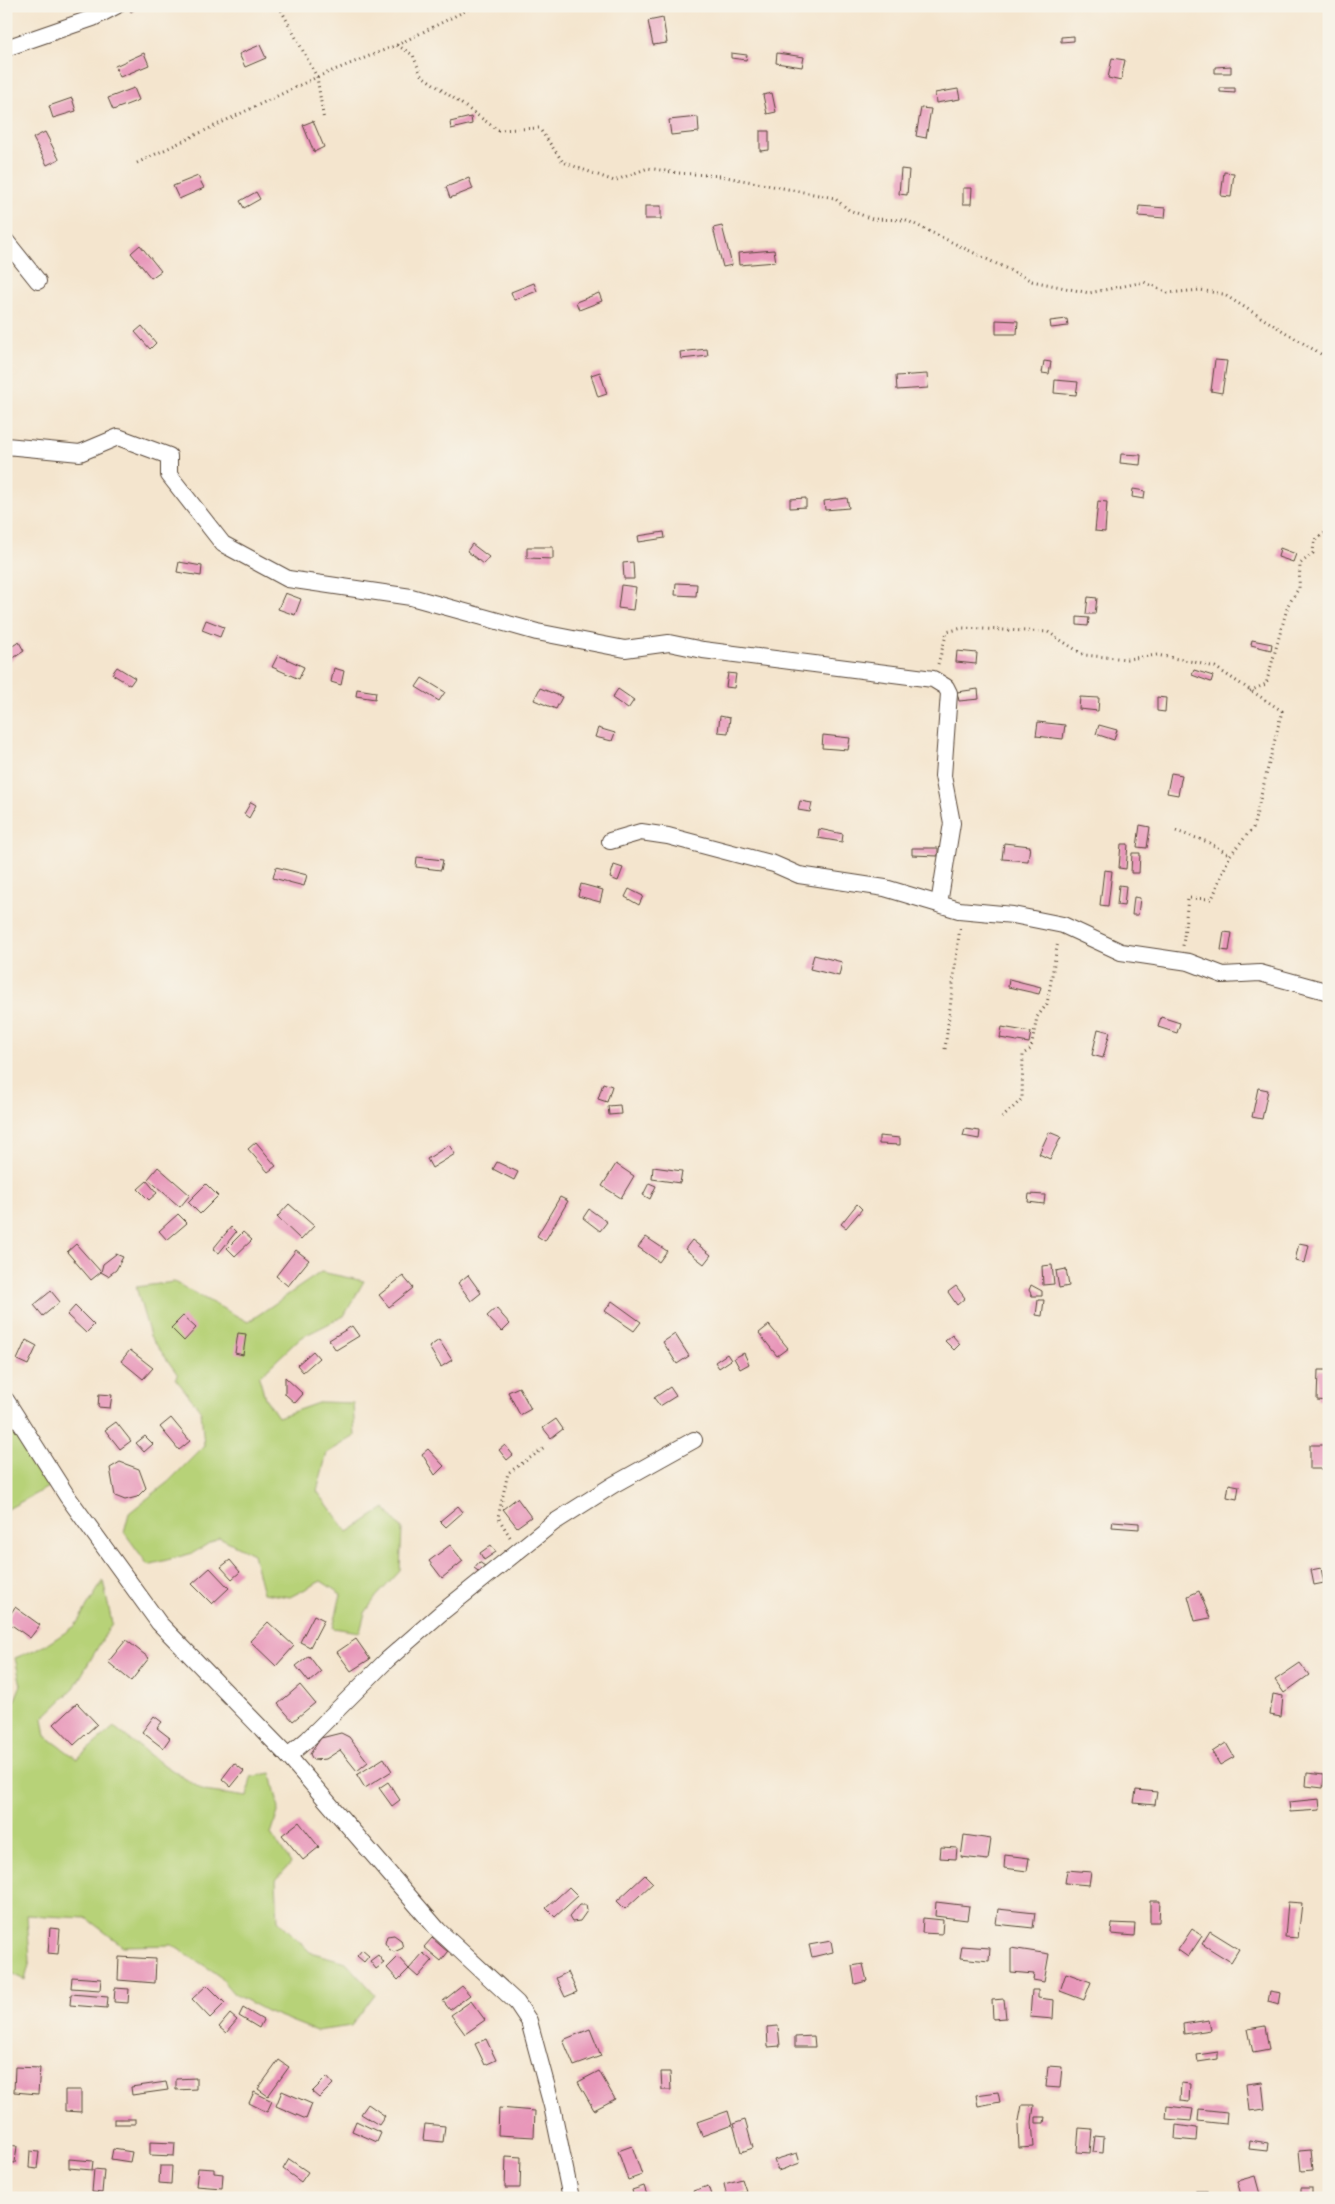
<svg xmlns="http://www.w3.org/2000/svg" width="1335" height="2204" font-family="Itim,sans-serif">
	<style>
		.green { fill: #b7d278; stroke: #797e4b }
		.building { fill: #e897ba }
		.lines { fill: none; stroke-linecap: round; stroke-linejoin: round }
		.street-casing { stroke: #574638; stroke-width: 18 }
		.path { stroke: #574638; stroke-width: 3; stroke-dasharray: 1 4; stroke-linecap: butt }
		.street { stroke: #fff; stroke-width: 16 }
	</style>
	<rect width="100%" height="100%" fill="#f7f3e8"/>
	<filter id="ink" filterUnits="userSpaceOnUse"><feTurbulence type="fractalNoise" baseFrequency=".02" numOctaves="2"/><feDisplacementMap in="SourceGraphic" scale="10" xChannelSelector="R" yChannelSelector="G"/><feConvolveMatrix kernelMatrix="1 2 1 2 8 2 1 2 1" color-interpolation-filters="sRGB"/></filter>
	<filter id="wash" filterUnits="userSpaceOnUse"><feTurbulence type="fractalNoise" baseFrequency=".0096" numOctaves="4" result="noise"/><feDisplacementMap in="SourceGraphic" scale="20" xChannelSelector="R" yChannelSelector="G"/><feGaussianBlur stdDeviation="1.12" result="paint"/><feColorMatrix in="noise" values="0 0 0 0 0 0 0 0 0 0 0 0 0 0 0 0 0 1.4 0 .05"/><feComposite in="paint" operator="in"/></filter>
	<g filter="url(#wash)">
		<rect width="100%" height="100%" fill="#f4e5ce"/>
		<g class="green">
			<polygon points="321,1272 364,1281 344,1316 300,1338 259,1377 265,1398 278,1417 321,1402 353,1403 355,1436 327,1453 317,1491 348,1532 385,1508 402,1529 400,1571 376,1597 365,1613 360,1632 333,1628 341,1594 321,1581 290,1597 263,1593 253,1554 219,1537 193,1553 148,1565 124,1532 129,1513 168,1482 204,1446 201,1411 175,1378 178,1375 150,1336 136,1287 174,1282 248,1322"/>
			<polygon points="6,1413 50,1486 6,1510"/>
			<polygon points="103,1581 112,1623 74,1688 43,1718 46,1736 77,1759 114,1727 155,1759 204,1791 247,1797 251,1777 271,1773 279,1809 271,1834 291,1863 276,1880 278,1920 310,1952 346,1962 375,1994 351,2026 316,2031 266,2011 234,1994 216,1973 172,1945 123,1946 86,1918 27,1915 30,1961 25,1980 6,1970 6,1721 21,1685 15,1658 46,1645 75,1626"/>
		</g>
		<g id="blocks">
			<g class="building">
				<polygon points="127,6 139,6 131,12"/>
				<polygon points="663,18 667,43 653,45 648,21"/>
				<polygon points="1074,36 1074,41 1061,42 1061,37"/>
				<polygon points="260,45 266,58 245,67 239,54"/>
				<polygon points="144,53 149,65 120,77 115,66"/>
				<polygon points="731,53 747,55 746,60 731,58"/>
				<polygon points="777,53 804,57 802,67 776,63"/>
				<polygon points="1112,58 1125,60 1121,81 1108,78"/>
				<polygon points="1231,66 1231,73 1215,73 1215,67"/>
				<polygon points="134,88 139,100 113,110 108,98"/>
				<polygon points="1220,88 1235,88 1235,93 1220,92"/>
				<polygon points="958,89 960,99 936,103 935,93"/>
				<polygon points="772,93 776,112 767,114 763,95"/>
				<polygon points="72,98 76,111 53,118 49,106"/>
				<polygon points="921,108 931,109 926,138 916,136"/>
				<polygon points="471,117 472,124 451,129 450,122"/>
				<polygon points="698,117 699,132 671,135 669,120"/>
				<polygon points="313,121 324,147 314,152 303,125"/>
				<polygon points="6,125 11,133 6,135"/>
				<polygon points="760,131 769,131 769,150 760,151"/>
				<polygon points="45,132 59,159 47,165 33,138"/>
				<polygon points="901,169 909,170 907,195 899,194"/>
				<polygon points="1224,172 1234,173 1231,197 1221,196"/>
				<polygon points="198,176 204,188 179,199 173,186"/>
				<polygon points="469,178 473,189 450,198 446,187"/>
				<polygon points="963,188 972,188 971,204 963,204"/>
				<polygon points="256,192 260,199 244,208 240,201"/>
				<rect x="645" y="206" width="16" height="13"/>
				<polygon points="1139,206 1166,208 1165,218 1138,216"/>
				<polygon points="722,226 732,265 723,267 713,228"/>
				<polygon points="140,245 161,271 151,278 131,253"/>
				<polygon points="774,250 776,262 739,265 738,253"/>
				<polygon points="534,283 537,291 514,300 511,292"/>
				<polygon points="599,293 602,301 579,310 576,302"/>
				<polygon points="1067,319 1068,326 1051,328 1050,321"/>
				<polygon points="996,320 1018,321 1017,334 996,334"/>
				<polygon points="142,326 156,343 150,349 135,332"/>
				<polygon points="707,349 708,356 681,359 680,352"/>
				<polygon points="1215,360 1227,361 1222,393 1211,391"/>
				<polygon points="1044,361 1051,362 1049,374 1042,373"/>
				<polygon points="600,372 607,394 598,397 591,375"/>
				<polygon points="927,374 928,388 897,390 896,376"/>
				<polygon points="1055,380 1078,382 1076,395 1054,393"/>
				<polygon points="1121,454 1141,455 1140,465 1120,463"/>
				<polygon points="1133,489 1145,491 1144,499 1132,497"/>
				<polygon points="806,498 806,507 790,508 790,499"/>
				<polygon points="847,498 849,508 825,510 824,501"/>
				<polygon points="1098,501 1107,502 1105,532 1095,531"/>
				<polygon points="664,532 665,538 639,542 638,536"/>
				<polygon points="472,544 489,557 483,564 467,551"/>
				<polygon points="527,547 553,547 553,559 527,558"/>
				<polygon points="1280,548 1296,554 1293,562 1278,557"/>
				<polygon points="179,562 202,566 201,576 177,572"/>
				<polygon points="633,562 634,579 624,579 623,563"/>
				<polygon points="676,583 697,584 696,596 675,595"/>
				<polygon points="621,585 636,587 633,610 618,608"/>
				<polygon points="285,593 301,599 295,615 278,609"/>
				<polygon points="1088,597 1097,598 1095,614 1086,614"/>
				<polygon points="1077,617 1089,618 1088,626 1077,625"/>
				<polygon points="206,620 224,627 220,637 202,630"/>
				<polygon points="1252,640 1272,644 1271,650 1251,645"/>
				<polygon points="19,642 24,651 6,663 6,650"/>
				<polygon points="957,651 977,653 976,664 956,662"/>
				<polygon points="278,655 304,667 299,679 272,667"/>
				<polygon points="117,667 135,678 130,685 112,674"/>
				<polygon points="334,668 344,671 341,685 331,682"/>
				<polygon points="1194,670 1213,676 1211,682 1192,675"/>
				<polygon points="728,673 736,674 734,688 726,687"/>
				<polygon points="422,678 445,692 439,701 416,687"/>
				<polygon points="540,688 562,697 556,709 534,700"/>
				<polygon points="357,689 376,692 375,699 356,696"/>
				<polygon points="618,689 634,700 628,709 612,698"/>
				<polygon points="978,689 979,699 959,701 957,692"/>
				<polygon points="1080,697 1099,698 1098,711 1079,709"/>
				<polygon points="1157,697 1166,698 1165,712 1157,711"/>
				<polygon points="720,716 730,718 728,733 718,732"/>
				<polygon points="1038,722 1065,725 1063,739 1036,736"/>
				<polygon points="1099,725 1117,730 1114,740 1096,734"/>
				<polygon points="598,728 615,733 612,741 595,737"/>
				<polygon points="823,735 850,738 848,750 822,748"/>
				<polygon points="1171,773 1182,775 1178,795 1167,793"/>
				<polygon points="800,801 812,803 810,812 798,810"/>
				<polygon points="251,802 256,805 249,818 244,814"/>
				<polygon points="1140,825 1150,827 1147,848 1137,847"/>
				<polygon points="819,829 843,834 842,842 818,838"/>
				<polygon points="1004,843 1030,846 1028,861 1002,859"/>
				<polygon points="1121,844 1128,844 1126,869 1119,868"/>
				<polygon points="912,848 938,848 938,856 912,855"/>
				<polygon points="1132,853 1140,853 1139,873 1131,873"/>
				<polygon points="417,857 443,860 441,870 416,867"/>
				<polygon points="614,865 623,868 618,881 610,878"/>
				<polygon points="276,867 307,875 304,886 273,878"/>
				<polygon points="1104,870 1112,871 1108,906 1100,905"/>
				<polygon points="581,884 603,890 600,902 578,896"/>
				<polygon points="1119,885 1126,886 1124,906 1117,905"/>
				<polygon points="629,889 643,896 639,905 625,897"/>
				<polygon points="1134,897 1140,898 1138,915 1132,915"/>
				<polygon points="1224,932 1232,933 1229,951 1221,950"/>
				<polygon points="814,955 842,962 839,976 810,969"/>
				<polygon points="1009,979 1041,987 1039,994 1008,987"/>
				<polygon points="1161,1017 1180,1023 1177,1033 1158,1027"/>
				<polygon points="1002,1027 1031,1032 1029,1043 1000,1038"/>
				<polygon points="1098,1029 1110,1032 1103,1058 1092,1055"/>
				<polygon points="603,1083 612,1086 607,1102 598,1099"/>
				<polygon points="1258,1088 1268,1090 1262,1119 1252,1117"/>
				<polygon points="620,1105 621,1114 609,1115 608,1106"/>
				<polygon points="965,1129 980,1131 979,1139 963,1136"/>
				<polygon points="1049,1132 1061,1137 1050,1159 1039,1154"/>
				<polygon points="879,1136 900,1138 900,1145 879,1144"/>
				<polygon points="256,1142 276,1166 268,1172 248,1149"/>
				<polygon points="449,1145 455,1154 432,1168 427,1159"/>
				<polygon points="497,1162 518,1172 514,1180 493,1169"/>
				<polygon points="616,1164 634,1176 621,1198 602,1186"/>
				<polygon points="158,1167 190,1195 180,1207 148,1179"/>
				<polygon points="653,1167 682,1171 680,1183 652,1179"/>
				<polygon points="147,1181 157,1193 149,1200 138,1189"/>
				<polygon points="649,1183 656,1186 650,1199 643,1195"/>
				<polygon points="206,1184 218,1196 200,1214 188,1202"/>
				<polygon points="1029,1194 1045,1195 1044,1204 1028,1202"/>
				<polygon points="560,1197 568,1201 545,1241 537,1236"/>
				<polygon points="289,1204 314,1226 301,1240 277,1217"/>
				<polygon points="857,1204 862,1209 846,1228 841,1224"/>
				<polygon points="589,1209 607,1222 600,1231 583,1218"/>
				<polygon points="178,1214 187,1223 167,1240 159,1231"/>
				<polygon points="231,1227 236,1232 219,1253 213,1249"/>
				<polygon points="243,1232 252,1240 235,1256 227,1248"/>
				<polygon points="646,1237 667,1251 659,1262 638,1247"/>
				<polygon points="692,1240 711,1255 704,1264 685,1249"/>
				<polygon points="1299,1243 1309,1245 1305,1263 1295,1261"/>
				<polygon points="76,1244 101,1272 91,1280 67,1252"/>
				<polygon points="296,1250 309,1260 288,1286 276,1276"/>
				<polygon points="116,1254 123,1257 116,1270 108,1276 101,1272 103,1264"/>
				<polygon points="1052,1265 1054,1284 1043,1285 1042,1266"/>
				<polygon points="1066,1269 1069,1286 1059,1288 1056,1271"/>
				<polygon points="468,1275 481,1293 471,1301 458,1283"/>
				<polygon points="403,1276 413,1288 389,1307 379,1295"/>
				<polygon points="1031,1285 1042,1291 1042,1296 1032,1296 1029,1290"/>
				<polygon points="956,1286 965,1298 957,1305 948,1292"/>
				<polygon points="51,1291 60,1302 43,1316 34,1305"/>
				<polygon points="1038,1300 1044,1300 1042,1316 1036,1315"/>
				<polygon points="612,1301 641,1322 634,1331 605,1311"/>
				<polygon points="75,1306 94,1325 86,1333 67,1315"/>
				<polygon points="496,1308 510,1324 502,1332 487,1316"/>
				<polygon points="183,1316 196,1328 184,1341 171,1328"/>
				<polygon points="769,1325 788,1348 777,1356 759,1333"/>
				<polygon points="352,1326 359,1336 336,1350 329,1340"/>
				<polygon points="238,1333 246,1334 243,1355 235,1353"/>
				<polygon points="675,1334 689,1356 677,1364 663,1342"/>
				<polygon points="952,1335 960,1344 954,1350 945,1341"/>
				<polygon points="26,1340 37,1346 28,1365 17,1360"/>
				<polygon points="439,1340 452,1360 441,1367 429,1347"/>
				<polygon points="130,1350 153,1368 143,1379 121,1361"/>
				<polygon points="313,1351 319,1358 303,1372 297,1365"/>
				<polygon points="744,1353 749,1364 740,1369 734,1358"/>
				<polygon points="727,1354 731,1360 719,1368 715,1362"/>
				<polygon points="1318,1370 1329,1370 1329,1401 1317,1400"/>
				<polygon points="285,1377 303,1394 295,1403 285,1394"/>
				<polygon points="519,1387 531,1409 520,1415 508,1392"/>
				<polygon points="670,1387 676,1396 660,1406 654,1398"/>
				<polygon points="99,1394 112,1395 110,1408 98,1407"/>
				<polygon points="171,1418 190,1441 179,1450 160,1427"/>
				<polygon points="556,1419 563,1429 551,1438 543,1428"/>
				<polygon points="116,1422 131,1441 120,1449 105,1430"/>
				<polygon points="145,1436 153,1444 144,1452 136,1443"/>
				<polygon points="505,1445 513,1455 507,1460 499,1450"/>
				<rect x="1310" y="1445" width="19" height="24"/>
				<polygon points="428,1449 444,1466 435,1475 422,1454"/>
				<polygon points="120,1462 139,1469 146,1488 137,1497 125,1500 115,1496 110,1468"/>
				<polygon points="1229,1484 1239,1486 1237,1499 1227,1497"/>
				<polygon points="517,1498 531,1517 517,1527 503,1509"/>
				<polygon points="458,1506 463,1512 446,1527 440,1521"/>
				<polygon points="1113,1521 1139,1523 1139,1529 1112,1527"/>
				<polygon points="450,1545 463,1561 442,1578 429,1561"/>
				<polygon points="491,1545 496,1552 484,1560 480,1553"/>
				<polygon points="230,1560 240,1572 232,1579 221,1567"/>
				<polygon points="479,1562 485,1566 481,1573 474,1568"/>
				<polygon points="210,1568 229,1588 212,1604 192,1584"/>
				<polygon points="1321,1568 1324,1583 1314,1585 1311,1570"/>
				<polygon points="1199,1591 1210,1618 1195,1621 1188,1596"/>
				<polygon points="15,1607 40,1625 30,1638 6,1621"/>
				<polygon points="314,1615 324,1620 310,1647 300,1642"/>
				<polygon points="268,1622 294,1646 276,1666 250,1641"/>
				<polygon points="356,1639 370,1659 351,1671 337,1652"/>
				<polygon points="126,1640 149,1658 131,1681 108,1662"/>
				<polygon points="309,1656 321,1672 309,1682 296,1666"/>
				<polygon points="1300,1663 1309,1675 1284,1693 1275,1680"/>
				<polygon points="300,1685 315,1703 293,1721 278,1704"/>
				<polygon points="1273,1694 1283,1696 1281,1717 1270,1715"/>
				<polygon points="77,1703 97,1724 74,1745 54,1724"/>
				<polygon points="154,1716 162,1722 157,1728 170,1738 163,1748 142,1732"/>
				<polygon points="341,1733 349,1737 368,1762 357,1771 340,1750 326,1759 313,1760 310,1754 321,1738"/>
				<polygon points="1226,1743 1234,1757 1220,1765 1212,1752"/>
				<polygon points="384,1758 392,1771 365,1788 357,1775"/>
				<polygon points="234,1763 244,1771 231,1787 222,1779"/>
				<polygon points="1307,1773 1324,1775 1323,1788 1306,1786"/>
				<polygon points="388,1782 400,1800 392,1806 379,1788"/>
				<polygon points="1136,1790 1157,1792 1155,1805 1134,1803"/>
				<polygon points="1319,1799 1320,1810 1290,1812 1289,1802"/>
				<polygon points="299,1822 319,1847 303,1860 282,1835"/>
				<polygon points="964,1835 991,1839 988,1860 961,1857"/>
				<polygon points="941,1847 957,1848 956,1859 940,1858"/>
				<polygon points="1005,1855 1029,1858 1027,1871 1004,1868"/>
				<polygon points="1067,1870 1091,1872 1089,1885 1065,1883"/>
				<polygon points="645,1875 653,1883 625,1909 617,1901"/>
				<polygon points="569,1887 578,1896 555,1917 546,1908"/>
				<polygon points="1150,1901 1160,1901 1159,1922 1150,1922"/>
				<polygon points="936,1902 969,1906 967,1920 935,1916"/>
				<polygon points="1288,1902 1302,1903 1298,1938 1285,1937"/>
				<polygon points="579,1905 586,1905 587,1911 580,1921 572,1922 569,1917"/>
				<polygon points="998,1909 1035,1913 1033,1928 996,1924"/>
				<polygon points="923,1918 943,1920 942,1934 922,1933"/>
				<polygon points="1112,1923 1135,1924 1134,1936 1111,1934"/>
				<polygon points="50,1928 60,1929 58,1954 48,1953"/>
				<polygon points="1192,1929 1202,1936 1188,1957 1178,1950"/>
				<polygon points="1210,1931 1239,1949 1231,1962 1202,1944"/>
				<polygon points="394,1935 401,1940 403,1948 394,1952 389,1949 385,1943 387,1936"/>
				<polygon points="432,1938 448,1952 441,1961 424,1947"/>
				<polygon points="831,1941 833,1952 812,1957 809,1945"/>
				<polygon points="962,1946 990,1948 989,1961 960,1958"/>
				<polygon points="1011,1948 1049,1954 1044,1982 1033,1980 1034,1974 1011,1972"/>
				<polygon points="362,1950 369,1956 364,1962 357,1956"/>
				<polygon points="423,1953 432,1961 418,1977 409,1969"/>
				<polygon points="378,1955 384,1963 376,1969 370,1961"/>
				<polygon points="119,1957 156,1959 155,1983 118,1980"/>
				<polygon points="398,1957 409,1969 398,1980 387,1968"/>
				<polygon points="863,1964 867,1981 855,1984 852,1966"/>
				<polygon points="568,1972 577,1992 565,1997 556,1978"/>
				<polygon points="1066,1973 1091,1982 1084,2000 1060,1991"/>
				<polygon points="72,1977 101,1979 100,1990 71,1988"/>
				<polygon points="207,1985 225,2003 210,2018 192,1999"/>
				<polygon points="462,1986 470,1995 450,2010 443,2001"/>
				<polygon points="115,1988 129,1989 128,2003 114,2002"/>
				<polygon points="1032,1990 1038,1990 1038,1998 1054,2000 1053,2019 1030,2017"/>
				<polygon points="1270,1991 1281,1993 1279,2005 1268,2002"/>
				<polygon points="71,1994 108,1997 107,2008 70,2005"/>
				<polygon points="1004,1999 1006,2018 993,2019 992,2000"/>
				<polygon points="471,2001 485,2020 465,2034 451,2015"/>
				<polygon points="243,2008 263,2020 259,2028 239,2016"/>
				<polygon points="230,2014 237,2020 226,2033 219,2027"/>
				<polygon points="1209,2020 1211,2030 1184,2034 1183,2024"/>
				<polygon points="778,2026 780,2046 768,2047 767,2027"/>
				<polygon points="1265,2026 1269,2050 1253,2053 1248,2029"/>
				<polygon points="590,2029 601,2056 574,2066 563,2040"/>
				<polygon points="814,2036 815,2047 795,2047 795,2037"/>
				<polygon points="486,2039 496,2060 485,2065 475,2044"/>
				<polygon points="1218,2052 1218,2059 1198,2062 1197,2055"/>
				<polygon points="279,2060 289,2067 268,2096 258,2089"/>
				<polygon points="1048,2066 1062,2067 1060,2088 1046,2087"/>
				<polygon points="15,2067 40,2068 38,2094 14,2092"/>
				<polygon points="599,2071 615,2099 594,2110 578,2082"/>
				<polygon points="661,2072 670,2072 671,2090 662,2090"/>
				<polygon points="327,2077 333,2084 319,2098 312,2092"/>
				<polygon points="196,2078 196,2089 176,2090 176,2079"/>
				<polygon points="166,2082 168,2090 132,2095 131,2087"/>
				<polygon points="1262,2082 1265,2109 1249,2111 1246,2084"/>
				<polygon points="1181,2083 1190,2084 1189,2102 1180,2101"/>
				<polygon points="65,2090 81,2090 81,2112 65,2111"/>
				<polygon points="282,2091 312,2104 306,2119 276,2106"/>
				<polygon points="254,2092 272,2101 267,2112 249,2103"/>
				<polygon points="998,2092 1000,2102 978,2106 976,2095"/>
				<polygon points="368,2104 385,2116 379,2125 361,2114"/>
				<polygon points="1022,2105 1034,2105 1032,2122 1034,2147 1019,2148 1018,2126"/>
				<polygon points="1167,2106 1193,2109 1191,2121 1166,2119"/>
				<polygon points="499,2108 535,2111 534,2137 498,2135"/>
				<polygon points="1199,2109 1227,2112 1226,2124 1198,2121"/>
				<polygon points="728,2111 732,2125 702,2136 697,2122"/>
				<polygon points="1036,2117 1045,2117 1044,2123 1036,2123"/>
				<rect x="114" y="2119" width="21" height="5"/>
				<polygon points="745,2120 753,2148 741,2152 733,2124"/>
				<polygon points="356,2121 381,2133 377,2142 352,2131"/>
				<polygon points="425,2124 445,2126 443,2142 423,2140"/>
				<polygon points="1176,2125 1197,2128 1196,2141 1175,2139"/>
				<polygon points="1079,2128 1092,2129 1090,2153 1077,2152"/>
				<polygon points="1095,2136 1104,2137 1103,2153 1093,2152"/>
				<polygon points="1250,2140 1268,2143 1267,2151 1249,2149"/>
				<polygon points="150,2142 175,2143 174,2156 150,2155"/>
				<polygon points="6,2145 17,2146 15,2163 6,2162"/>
				<polygon points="632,2146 642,2175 628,2180 618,2151"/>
				<polygon points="113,2149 132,2152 130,2162 111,2159"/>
				<polygon points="1311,2150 1313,2170 1301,2171 1299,2151"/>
				<polygon points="30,2151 39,2152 37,2169 29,2168"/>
				<polygon points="797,2153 800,2163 778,2171 774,2160"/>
				<polygon points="506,2156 521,2157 520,2188 505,2188"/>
				<polygon points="69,2159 93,2161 92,2170 69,2168"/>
				<polygon points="289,2159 308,2172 301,2182 283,2169"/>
				<polygon points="160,2166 172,2166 171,2184 159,2183"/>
				<polygon points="198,2168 214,2169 214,2173 223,2174 222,2188 196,2186"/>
				<polygon points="94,2169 104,2170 102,2193 92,2192"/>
				<polygon points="1255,2176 1261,2198 1242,2198 1237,2181"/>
				<polygon points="742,2179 746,2191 727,2197 724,2184"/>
				<polygon points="644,2186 648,2198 634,2198 632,2190"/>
				<polygon points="708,2186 712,2198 695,2198 693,2191"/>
				<rect x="1301" y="2188" width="11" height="10"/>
				<rect x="1196" y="2191" width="11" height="7"/>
			</g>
		</g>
	</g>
	<g filter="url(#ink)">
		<use href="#blocks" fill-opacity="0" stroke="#574638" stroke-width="1"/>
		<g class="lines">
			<defs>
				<g id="street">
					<polyline points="6,48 93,18 116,6"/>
					<polyline points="6,241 38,281"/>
					<polyline points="6,446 80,453 118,437 169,456 169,475 223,544 288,579 411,597 537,632 625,649 669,643 703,650 933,679 946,687 949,693 943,776 952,823 939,904"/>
					<polyline points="610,841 641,832 668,836 774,864 799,875 885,888 959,910 1013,915 1063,925 1121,952 1189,962 1223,975 1260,973 1329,992"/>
					<polyline points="6,1400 67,1496 159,1623 288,1756 438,1930 517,2003 529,2021 552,2106 571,2198"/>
					<polyline points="288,1756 308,1739 387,1660 441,1613 553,1523 613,1485 694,1440"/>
				</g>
			</defs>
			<use href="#street" class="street-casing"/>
			<g class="path">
				<polyline points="279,6 317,77 324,121"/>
				<polyline points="397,45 413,55 421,75 498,130 539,128 563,162 614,181 648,168 678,173 721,176 834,198 849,210 872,219 906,220 1032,281 1089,293 1144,282 1168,293 1200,290 1223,294 1329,359"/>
				<polyline points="137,163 317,77 397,45 475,6"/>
				<polyline points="938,664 947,632 962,628 1048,632 1084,655 1127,659 1157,655 1194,662 1215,667 1282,711 1253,828 1230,855 1212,899 1188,898 1183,946"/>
				<polyline points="1250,691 1266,684 1288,605 1299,588 1300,564 1313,553 1314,541 1329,530"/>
				<polyline points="1176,831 1208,842 1230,855"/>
				<polyline points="945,1049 960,926"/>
				<polyline points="1002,1118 1022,1099 1023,1054 1031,1049 1037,1017 1047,1004 1058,941"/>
				<polyline points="510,1537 498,1517 508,1473 546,1447"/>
			</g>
			<use href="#street" class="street"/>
		</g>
	</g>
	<rect width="1335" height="2204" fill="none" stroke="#f7f3e8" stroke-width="25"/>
</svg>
